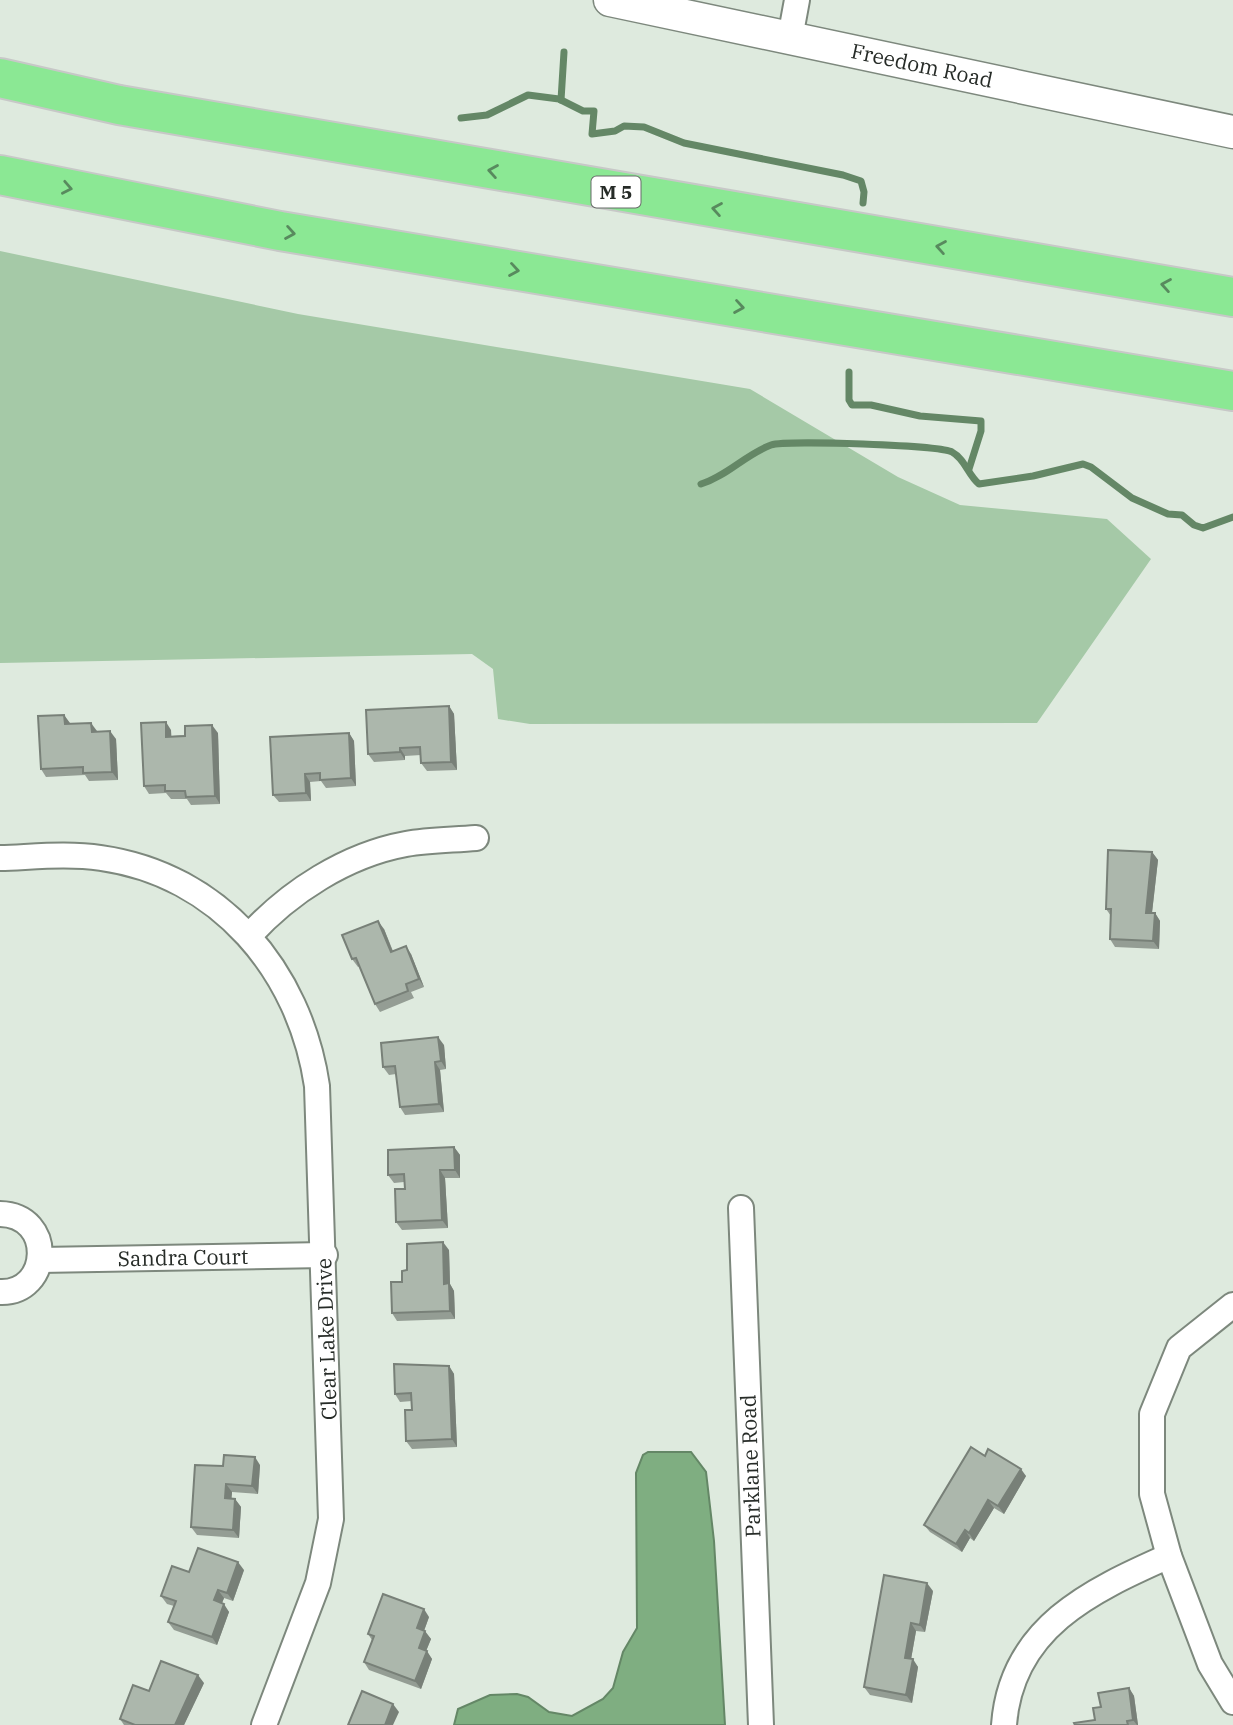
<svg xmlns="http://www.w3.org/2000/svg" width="1233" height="1725" font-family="'IBM Plex Serif',serif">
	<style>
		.green { fill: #a5c9a7 }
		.water { fill: #7fae81; stroke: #648766; stroke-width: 2 }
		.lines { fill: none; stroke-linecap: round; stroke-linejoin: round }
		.stream { stroke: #648766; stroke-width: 7 }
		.minor-casing { stroke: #7d887d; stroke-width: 28 }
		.tertiary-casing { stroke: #7d887d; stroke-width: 35 }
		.motorway-casing { stroke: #c7c8c7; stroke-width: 42 }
		.minor { stroke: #fff; stroke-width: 24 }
		.tertiary { stroke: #fff; stroke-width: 32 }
		.motorway { stroke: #8be894; stroke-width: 38 }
		.wall { fill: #949d94 }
		.shaded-wall { fill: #788078 }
		.building { fill: #acb7ac; stroke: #788078; stroke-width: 2 }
		.oneway { stroke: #588a5e }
		.labels { text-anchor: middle; stroke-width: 5; stroke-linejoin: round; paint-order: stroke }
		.shield { fill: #fff; stroke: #676b68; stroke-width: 2 }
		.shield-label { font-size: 19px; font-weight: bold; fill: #262b27 }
		.street-label { font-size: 21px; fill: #262b27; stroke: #fff }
	</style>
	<rect width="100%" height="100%" fill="#deeade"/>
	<polygon class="green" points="0,251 298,314 750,389 898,477 960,505 1107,519 1151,559 1037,723 530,724 498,719 493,669 472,654 0,663"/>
	<polygon class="water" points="648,1452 691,1452 706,1472 714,1541 725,1725 454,1725 458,1709 490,1695 517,1694 528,1697 549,1712 572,1716 603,1699 613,1688 623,1652 637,1628 636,1473 643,1455"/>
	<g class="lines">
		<g class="stream">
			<polyline points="561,100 564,52"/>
			<polyline points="461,118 487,115 528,95 559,99 583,111 594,111 592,134 615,131 624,126 644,127 684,143 843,175 861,181 864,192 863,203"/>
			<polyline points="849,372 849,400 852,405 871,405 920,416 981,421 981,431 969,469"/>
			<path d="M701 484C727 476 746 454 771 445 786 440 941 445 952 452 965 459 968 475 979 484L1033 476 1083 464 1091 467 1132 498 1168 514 1182 515 1194 525 1203 528 1233 517"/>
		</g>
		<defs>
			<g id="minor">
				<polyline points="790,38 797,0"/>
				<path d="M0 858C33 857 68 853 101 858 220 875 300 971 317 1086L331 1519 318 1583 264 1725"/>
				<path d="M249 936C289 892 346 855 406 844 428 840 453 840 476 838"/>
				<polyline points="741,1208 761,1725"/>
				<path d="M0 1214C55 1215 51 1294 0 1292"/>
				<polyline points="40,1260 325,1255"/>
				<polyline points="1233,1305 1179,1348 1152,1414 1152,1494 1169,1556 1210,1664 1233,1702"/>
				<path d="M1004 1725C1011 1628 1090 1591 1169 1556"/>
			</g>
			<polyline id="tertiary" points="610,0 1233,132"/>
			<g id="motorway">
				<polyline points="0,78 119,105 1233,297"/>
				<polyline points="0,175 280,231 1233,391"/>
			</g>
		</defs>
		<use href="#minor" class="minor-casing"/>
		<use href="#tertiary" class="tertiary-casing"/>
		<use href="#motorway" class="motorway-casing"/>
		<use href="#minor" class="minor"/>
		<use href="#tertiary" class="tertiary"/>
		<use href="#motorway" class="motorway"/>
	</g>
	<g class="wall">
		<polygon points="449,706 454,714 457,770 427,771 421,763 421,755 405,756 405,760 374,762 368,754"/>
		<polygon points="64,715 70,724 97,731 97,732 116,739 118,780 89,781 85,775 46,777 41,769"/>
		<polygon points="171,730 171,736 218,733 220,804 191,805 187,799 171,799 166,793 149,794 144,786"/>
		<polygon points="349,733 354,741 356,786 326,788 321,781 310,782 311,801 279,802 273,795"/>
		<polygon points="1152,852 1158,860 1152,913 1155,913 1160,921 1159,949 1115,947 1110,939 1111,916 1106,909"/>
		<polygon points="384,929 393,951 411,954 424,987 411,992 414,998 380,1012 375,1004 360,966 358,967 352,959"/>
		<polygon points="444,1045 446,1069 440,1070 444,1112 405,1115 400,1107 396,1074 389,1075 383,1067"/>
		<polygon points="454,1147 460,1155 460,1178 445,1178 448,1228 402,1230 396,1222 405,1189 404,1182 394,1183 388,1175"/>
		<polygon points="449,1250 450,1284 454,1291 455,1319 397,1321 392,1313 407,1270"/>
		<polygon points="449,1366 454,1374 457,1447 412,1449 406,1441 412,1410 412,1401 400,1402 395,1394"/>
		<polygon points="985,1456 1026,1476 1004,1514 994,1508 974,1541 970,1538 962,1552 930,1532 924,1525"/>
		<polygon points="260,1465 258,1494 232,1492 231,1499 235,1499 241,1507 239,1538 197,1535 191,1527 223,1466"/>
		<polygon points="244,1570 233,1601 224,1598 222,1603 229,1612 217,1645 174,1630 168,1622 174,1606 167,1604 161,1596 189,1572"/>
		<polygon points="933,1591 925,1632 916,1631 911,1659 918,1667 912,1703 870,1695 864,1687"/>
		<polygon points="429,1617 424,1631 431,1639 426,1651 432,1659 421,1689 369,1670 364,1662 372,1640 368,1634"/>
		<polygon points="204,1683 184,1725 124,1725 120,1719 149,1691"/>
		<polygon points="1129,1688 1134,1696 1138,1725 1075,1725 1095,1720 1101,1707"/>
	</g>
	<g class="shaded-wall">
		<polygon points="449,706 454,714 457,770 451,762"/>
		<polygon points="64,715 70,723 70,732 65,724"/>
		<polygon points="166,722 171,730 172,745 166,737"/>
		<polygon points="91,723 97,731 97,740 92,732"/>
		<polygon points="212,725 218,733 220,804 215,796"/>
		<polygon points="110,731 116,739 118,780 112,772"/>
		<polygon points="349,733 354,741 356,786 351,778"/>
		<polygon points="400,748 405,756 405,760 400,752"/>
		<polygon points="305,774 310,782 311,801 306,793"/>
		<polygon points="1152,852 1158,860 1151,921 1146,913"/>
		<polygon points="1155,913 1160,921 1159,949 1153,941"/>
		<polygon points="378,921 384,929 396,960 391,952"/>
		<polygon points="406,946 411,954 424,987 419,979"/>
		<polygon points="438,1037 444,1045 446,1069 441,1061"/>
		<polygon points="435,1062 440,1070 444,1112 439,1104"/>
		<polygon points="454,1147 460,1155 460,1178 455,1170"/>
		<polygon points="440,1170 445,1178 448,1228 442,1220"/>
		<polygon points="443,1242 449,1250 450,1284 454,1291 455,1319 450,1311 444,1284"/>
		<polygon points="449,1366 454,1374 457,1447 452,1439"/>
		<polygon points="255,1457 260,1465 258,1494 252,1486"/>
		<polygon points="1021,1469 1026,1476 1004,1514 998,1506"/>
		<polygon points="226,1484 232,1492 231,1506 225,1498"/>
		<polygon points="235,1499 241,1507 239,1538 233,1530"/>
		<polygon points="988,1500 994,1508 974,1541 969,1533"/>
		<polygon points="965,1530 970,1538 962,1552 956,1544"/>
		<polygon points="238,1562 244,1570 233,1601 227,1593"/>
		<polygon points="927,1583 933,1591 925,1632 920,1625"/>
		<polygon points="218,1590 224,1598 220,1608 214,1600"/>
		<polygon points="224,1604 229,1612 217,1645 212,1637"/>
		<polygon points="424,1609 429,1617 422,1636 417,1628"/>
		<polygon points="911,1623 916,1631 910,1665 905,1658"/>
		<polygon points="425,1631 431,1639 424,1656 419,1648"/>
		<polygon points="427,1651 432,1659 421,1689 415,1681"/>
		<polygon points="913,1659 918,1667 912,1703 906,1695"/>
		<polygon points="198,1675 204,1683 184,1725 175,1725"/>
		<polygon points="1129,1688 1134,1696 1138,1725 1137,1725 1133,1720"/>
		<polygon points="393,1704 399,1712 393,1725 385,1725"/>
	</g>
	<g class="building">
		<polygon points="449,706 451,762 421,763 420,747 400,748 400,752 368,754 366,710"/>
		<polygon points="64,715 65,724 91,723 92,732 110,731 112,772 83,773 83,767 41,769 38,716"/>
		<polygon points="166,722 166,737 185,736 185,726 212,725 215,796 186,797 185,791 165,791 165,785 144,786 141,723"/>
		<polygon points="349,733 351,778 320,780 320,773 305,774 306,793 273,795 270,737"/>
		<polygon points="1108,850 1152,852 1146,913 1155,913 1153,941 1110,939 1111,909 1106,909"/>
		<polygon points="378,921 391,952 406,946 419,979 406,984 408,991 375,1004 356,958 352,959 342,935"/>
		<polygon points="438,1037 441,1061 435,1062 439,1104 400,1107 395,1066 383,1067 381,1043"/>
		<polygon points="454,1147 455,1170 440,1170 442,1220 396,1222 395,1189 405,1189 404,1174 388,1175 388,1150"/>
		<polygon points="443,1242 444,1284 449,1283 450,1311 392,1313 391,1282 402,1282 402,1271 407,1270 407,1244"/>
		<polygon points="394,1364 449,1366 452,1439 406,1441 405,1410 412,1410 411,1393 395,1394"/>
		<polygon points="971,1447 985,1456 988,1449 1021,1469 998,1506 988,1500 969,1533 965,1530 956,1544 924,1525"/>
		<polygon points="224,1455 255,1457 252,1486 226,1484 225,1498 235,1499 233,1530 191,1527 195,1465 223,1466"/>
		<polygon points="198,1548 238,1562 227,1593 218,1590 214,1600 224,1604 212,1637 168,1622 176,1601 161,1596 172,1566 189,1572"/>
		<polygon points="884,1575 927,1583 920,1625 911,1623 905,1658 913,1659 906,1695 864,1687"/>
		<polygon points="383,1594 424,1609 417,1628 425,1631 419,1648 427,1651 415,1681 364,1662 374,1636 368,1634"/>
		<polygon points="161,1661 198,1675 175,1725 135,1725 120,1719 133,1685 149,1691"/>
		<polygon points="1129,1688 1133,1720 1127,1721 1128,1725 1075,1725 1074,1723 1095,1720 1093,1708 1101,1707 1098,1693"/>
		<polygon points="362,1691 393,1704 385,1725 348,1725"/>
	</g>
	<defs><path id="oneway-chevron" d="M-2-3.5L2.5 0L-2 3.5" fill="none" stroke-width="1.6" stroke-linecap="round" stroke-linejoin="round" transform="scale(1.75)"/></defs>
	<g class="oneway">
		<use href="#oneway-chevron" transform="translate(493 171) rotate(-170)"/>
		<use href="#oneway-chevron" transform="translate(67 188) rotate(11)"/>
		<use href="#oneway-chevron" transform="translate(717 209) rotate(-170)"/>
		<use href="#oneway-chevron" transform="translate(290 233) rotate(10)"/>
		<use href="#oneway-chevron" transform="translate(941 247) rotate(-170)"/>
		<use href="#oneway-chevron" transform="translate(514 270) rotate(9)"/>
		<use href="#oneway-chevron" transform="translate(1166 285) rotate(-170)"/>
		<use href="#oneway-chevron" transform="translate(739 307) rotate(9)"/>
	</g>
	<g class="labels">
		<rect class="shield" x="591.5" y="176.5" width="49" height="31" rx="5"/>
		<g class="shield-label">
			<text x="616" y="199">M 5</text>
		</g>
		<g class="street-label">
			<text transform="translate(922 66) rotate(12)" y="7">Freedom Road</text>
			<text transform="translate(183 1258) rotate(-1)" y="7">Sandra Court</text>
			<text transform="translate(327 1339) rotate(-92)" y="7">Clear Lake Drive</text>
			<text transform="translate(751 1466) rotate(-92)" y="7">Parklane Road</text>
		</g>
	</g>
</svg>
